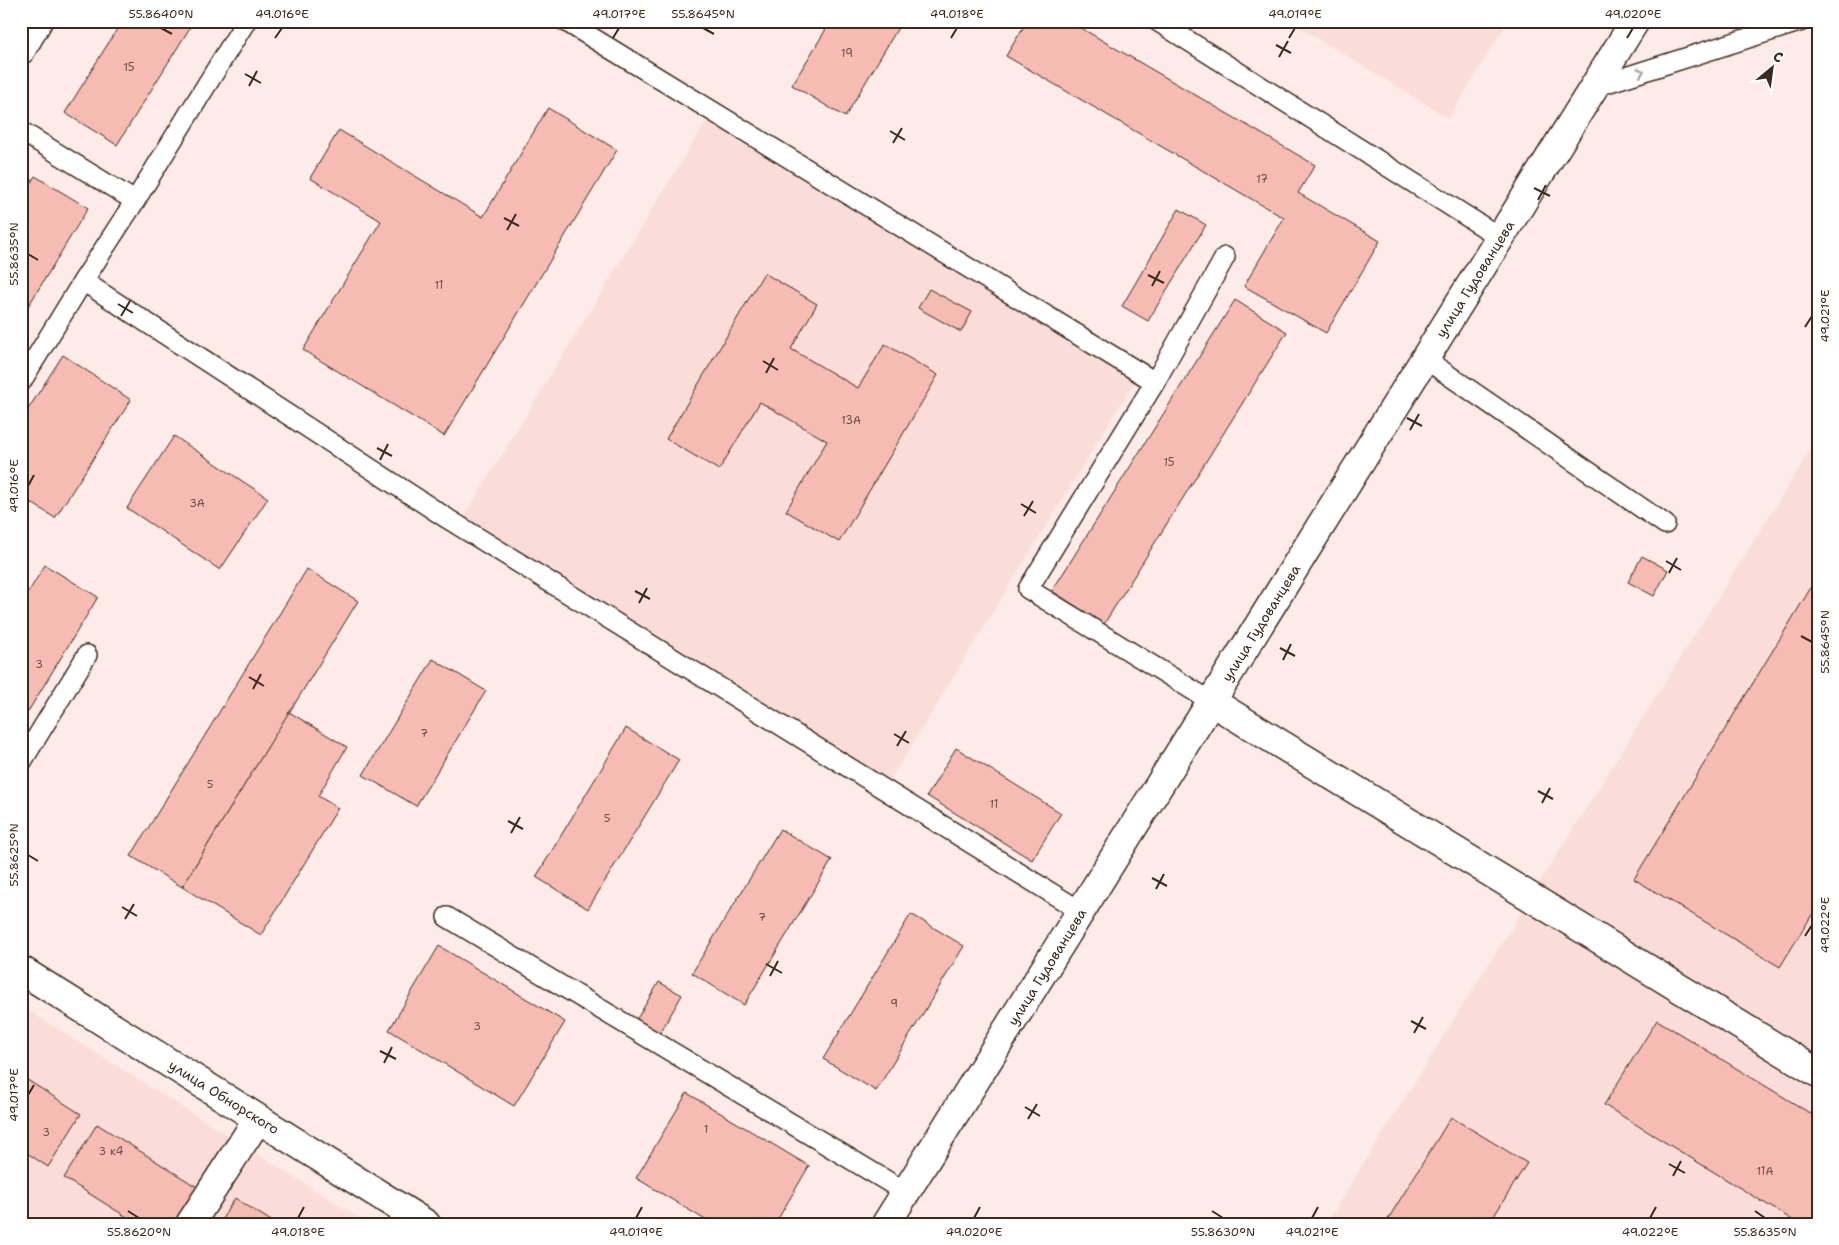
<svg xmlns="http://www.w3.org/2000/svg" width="1839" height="1245" font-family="'Shantell Sans',sans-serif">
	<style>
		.built { fill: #faddd8 }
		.building { fill: #f6bbb2; stroke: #3b2a1e }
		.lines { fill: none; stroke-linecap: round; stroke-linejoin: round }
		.service-casing { stroke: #3b2a1e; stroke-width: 22 }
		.minor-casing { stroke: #3b2a1e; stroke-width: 31 }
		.tertiary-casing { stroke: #3b2a1e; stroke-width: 31 }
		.service { stroke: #fff; stroke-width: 19 }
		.minor { stroke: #fff; stroke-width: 28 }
		.tertiary { stroke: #fff; stroke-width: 28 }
		.oneway { stroke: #a79f9a }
		.ticks { fill: none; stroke: #3b2a1e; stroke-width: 2 }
		.labels { text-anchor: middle; stroke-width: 4.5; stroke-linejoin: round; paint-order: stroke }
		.number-label { font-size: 11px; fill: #6a4e43 }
		.street-label { font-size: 14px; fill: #3b2a1e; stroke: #fff }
		.neatline { fill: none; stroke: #3b2a1e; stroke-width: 2 }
		.ticks-label { font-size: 12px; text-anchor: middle; fill: #3b2a1e }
	</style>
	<rect width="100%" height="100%" fill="#fcebe8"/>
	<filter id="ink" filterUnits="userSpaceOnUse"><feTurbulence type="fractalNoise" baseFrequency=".02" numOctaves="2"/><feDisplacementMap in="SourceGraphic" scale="10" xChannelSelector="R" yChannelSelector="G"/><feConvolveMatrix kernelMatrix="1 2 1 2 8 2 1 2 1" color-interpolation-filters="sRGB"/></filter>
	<g filter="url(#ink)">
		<g class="built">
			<polygon points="1289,21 1508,21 1449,118"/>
			<polygon points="709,117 1136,379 889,782 462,520"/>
			<polygon points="1818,438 1818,1224 1326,1224"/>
			<polygon points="21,1006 369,1224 21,1224"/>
		</g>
		<g class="building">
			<polygon points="122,21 194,21 117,145 65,113"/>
			<polygon points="831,21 902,21 845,117 792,85"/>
			<polygon points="1027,21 1069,21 1315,165 1298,193 1380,241 1326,333 1244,286 1284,218 1006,56"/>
			<polygon points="548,108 617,150 444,436 303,350 381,221 310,178 339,130 483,217"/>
			<polygon points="35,176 88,208 21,318 21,199"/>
			<polygon points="1179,209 1206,225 1148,321 1122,306"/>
			<polygon points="764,273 817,304 791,349 858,388 885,344 938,375 839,542 786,511 827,441 760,402 719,470 666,439"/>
			<polygon points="929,289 972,312 961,332 918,308"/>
			<polygon points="1235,300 1287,332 1104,624 1052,591"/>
			<polygon points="63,355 131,400 55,518 21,496 21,420"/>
			<polygon points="174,436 268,498 220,570 127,508"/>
			<polygon points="1642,556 1668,570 1654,596 1628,582"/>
			<polygon points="45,565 98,597 21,723 21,604"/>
			<polygon points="307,569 358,601 182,887 131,856"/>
			<polygon points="1818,576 1818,905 1780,967 1634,879"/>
			<polygon points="433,659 486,691 416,806 363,775"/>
			<polygon points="289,712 347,747 318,796 338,808 261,935 182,887"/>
			<polygon points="626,728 679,760 588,909 536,877"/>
			<polygon points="956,748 1061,813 1032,860 927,796"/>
			<polygon points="780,829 832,860 744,1005 692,973"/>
			<polygon points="911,914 964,946 876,1091 823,1059"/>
			<polygon points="439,946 565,1022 514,1106 389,1030"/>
			<polygon points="659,982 682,995 659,1035 635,1022"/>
			<polygon points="1657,1020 1818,1118 1818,1224 1799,1224 1604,1105"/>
			<polygon points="21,1076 81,1114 48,1167 21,1149"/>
			<polygon points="687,1093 809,1166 775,1224 712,1224 636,1178"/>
			<polygon points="1451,1117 1527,1163 1489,1224 1385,1224"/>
			<polygon points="97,1124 197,1187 174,1224 138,1224 64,1178"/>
			<polygon points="235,1198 276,1224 219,1224"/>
		</g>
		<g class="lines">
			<defs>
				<g id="service">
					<polyline points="565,21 1155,382 1028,589 1212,702"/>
					<polyline points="1157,21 1501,238"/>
					<polyline points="1594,87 1802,21"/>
					<polyline points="21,131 135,201 246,21"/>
					<polyline points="135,201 83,281 448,519 1082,912"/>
					<polyline points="1425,359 1665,524"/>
					<polyline points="21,382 83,281"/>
					<polyline points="1155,382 1225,257"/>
					<polyline points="21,763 87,655"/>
					<polyline points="447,917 907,1193"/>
				</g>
				<g id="minor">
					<polyline points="1212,702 1818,1073"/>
					<polyline points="21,970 426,1224"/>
					<polyline points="190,1224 258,1119"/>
				</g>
				<g id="tertiary">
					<polyline points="21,50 38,21"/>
					<polyline points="886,1224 1635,21"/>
				</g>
			</defs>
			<use href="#service" class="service-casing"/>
			<use href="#minor" class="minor-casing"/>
			<use href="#tertiary" class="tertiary-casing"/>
			<use href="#service" class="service"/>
			<use href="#minor" class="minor"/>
			<use href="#tertiary" class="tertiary"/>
		</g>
		<defs><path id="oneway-chevron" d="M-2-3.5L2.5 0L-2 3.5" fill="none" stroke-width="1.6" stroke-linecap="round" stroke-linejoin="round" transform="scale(1.25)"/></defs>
		<use class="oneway" href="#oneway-chevron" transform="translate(1641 72) rotate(-17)"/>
	</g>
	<path class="ticks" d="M161 28 172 34M703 28 714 34M275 38 282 28M613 38 619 28M951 38 957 28M1289 38 1295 28M1627 38 1633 28M1276 45 1291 53M1279 57 1288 41M245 74 261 83M249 86 257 71M890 131 905 140M893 143 902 128M1534 188 1550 196M1538 200 1546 185M504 218 519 226M507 230 516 214M28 254 38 260M1148 275 1164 283M1152 286 1160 271M118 304 133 313M121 316 130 301M1805 327 1812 316M763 361 778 370M766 373 774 358M1407 418 1422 426M1410 430 1419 414M377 448 392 456M380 460 388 444M28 486 34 475M1021 504 1036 513M1024 516 1033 501M1666 561 1681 570M1669 573 1677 558M635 591 650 599M639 603 647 588M1801 636 1812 642M1280 648 1295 656M1283 660 1291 644M249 677 264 686M253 689 261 674M894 734 909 743M897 746 906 731M1538 791 1553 799M1542 803 1550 788M508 821 523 829M511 833 520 817M28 855 38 861M1152 878 1167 886M1156 889 1164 874M122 907 137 916M125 919 134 904M1805 936 1812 925M766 964 782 973M770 976 778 961M1411 1021 1426 1029M1414 1033 1423 1017M380 1051 396 1059M384 1063 392 1047M28 1095 34 1085M1025 1107 1040 1116M1028 1119 1037 1104M1669 1164 1685 1173M1673 1176 1681 1161M128 1211 139 1218M1212 1211 1223 1218M1755 1211 1765 1218M298 1218 304 1207M636 1218 642 1207M974 1218 980 1207M1312 1218 1318 1207M1650 1218 1656 1207"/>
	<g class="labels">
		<g class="number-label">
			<text x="847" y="57">19</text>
			<text x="129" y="71">15</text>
			<text x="1262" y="183">17</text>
			<text x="439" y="289">11</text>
			<text x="851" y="424">13А</text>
			<text x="1169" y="466">15</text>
			<text x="197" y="507">3А</text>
			<text x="39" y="668">3</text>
			<text x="424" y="737">7</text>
			<text x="210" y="788">5</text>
			<text x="994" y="808">11</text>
			<text x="607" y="822">5</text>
			<text x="762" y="921">7</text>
			<text x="894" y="1007">9</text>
			<text x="477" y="1030">3</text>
			<text x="706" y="1133">1</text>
			<text x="46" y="1136">3</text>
			<text x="111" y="1155">3 к4</text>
			<text x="1765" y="1175">11А</text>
		</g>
		<g class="street-label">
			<text transform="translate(1475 279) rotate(-58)" y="5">улица Гудованцева</text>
			<text transform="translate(1261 623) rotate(-58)" y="5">улица Гудованцева</text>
			<text transform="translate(1047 967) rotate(-58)" y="5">улица Гудованцева</text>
			<text transform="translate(224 1097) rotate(32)" y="5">улица Обнорского</text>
		</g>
	</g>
	<rect width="1839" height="1245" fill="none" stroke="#fff" stroke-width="55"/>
	<g transform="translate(1772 68) rotate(29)" stroke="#ffffff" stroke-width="4" paint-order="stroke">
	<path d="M0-4L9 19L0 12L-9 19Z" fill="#3b2a1e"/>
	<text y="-8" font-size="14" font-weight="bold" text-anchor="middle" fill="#3b2a1e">С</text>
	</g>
	<rect x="28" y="28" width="1784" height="1190" class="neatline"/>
	<g class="ticks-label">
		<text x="161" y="18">55.8640°N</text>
		<text x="282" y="18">49.016°E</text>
		<text x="619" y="18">49.017°E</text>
		<text x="703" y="18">55.8645°N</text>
		<text x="957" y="18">49.018°E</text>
		<text x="1295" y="18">49.019°E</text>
		<text x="1633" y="18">49.020°E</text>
		<text transform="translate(14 254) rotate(-90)" y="4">55.8635°N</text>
		<text transform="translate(1825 316) rotate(-90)" y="4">49.021°E</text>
		<text transform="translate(14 486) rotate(-90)" y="4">49.016°E</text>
		<text transform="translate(1825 642) rotate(-90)" y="4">55.8645°N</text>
		<text transform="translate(14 855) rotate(-90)" y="4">55.8625°N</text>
		<text transform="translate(1825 925) rotate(-90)" y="4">49.022°E</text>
		<text transform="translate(14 1095) rotate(-90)" y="4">49.017°E</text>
		<text x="139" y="1236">55.8620°N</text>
		<text x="298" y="1236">49.018°E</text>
		<text x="636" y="1236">49.019°E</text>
		<text x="974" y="1236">49.020°E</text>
		<text x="1223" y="1236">55.8630°N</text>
		<text x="1312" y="1236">49.021°E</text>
		<text x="1650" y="1236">49.022°E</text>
		<text x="1765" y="1236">55.8635°N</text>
	</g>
</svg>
